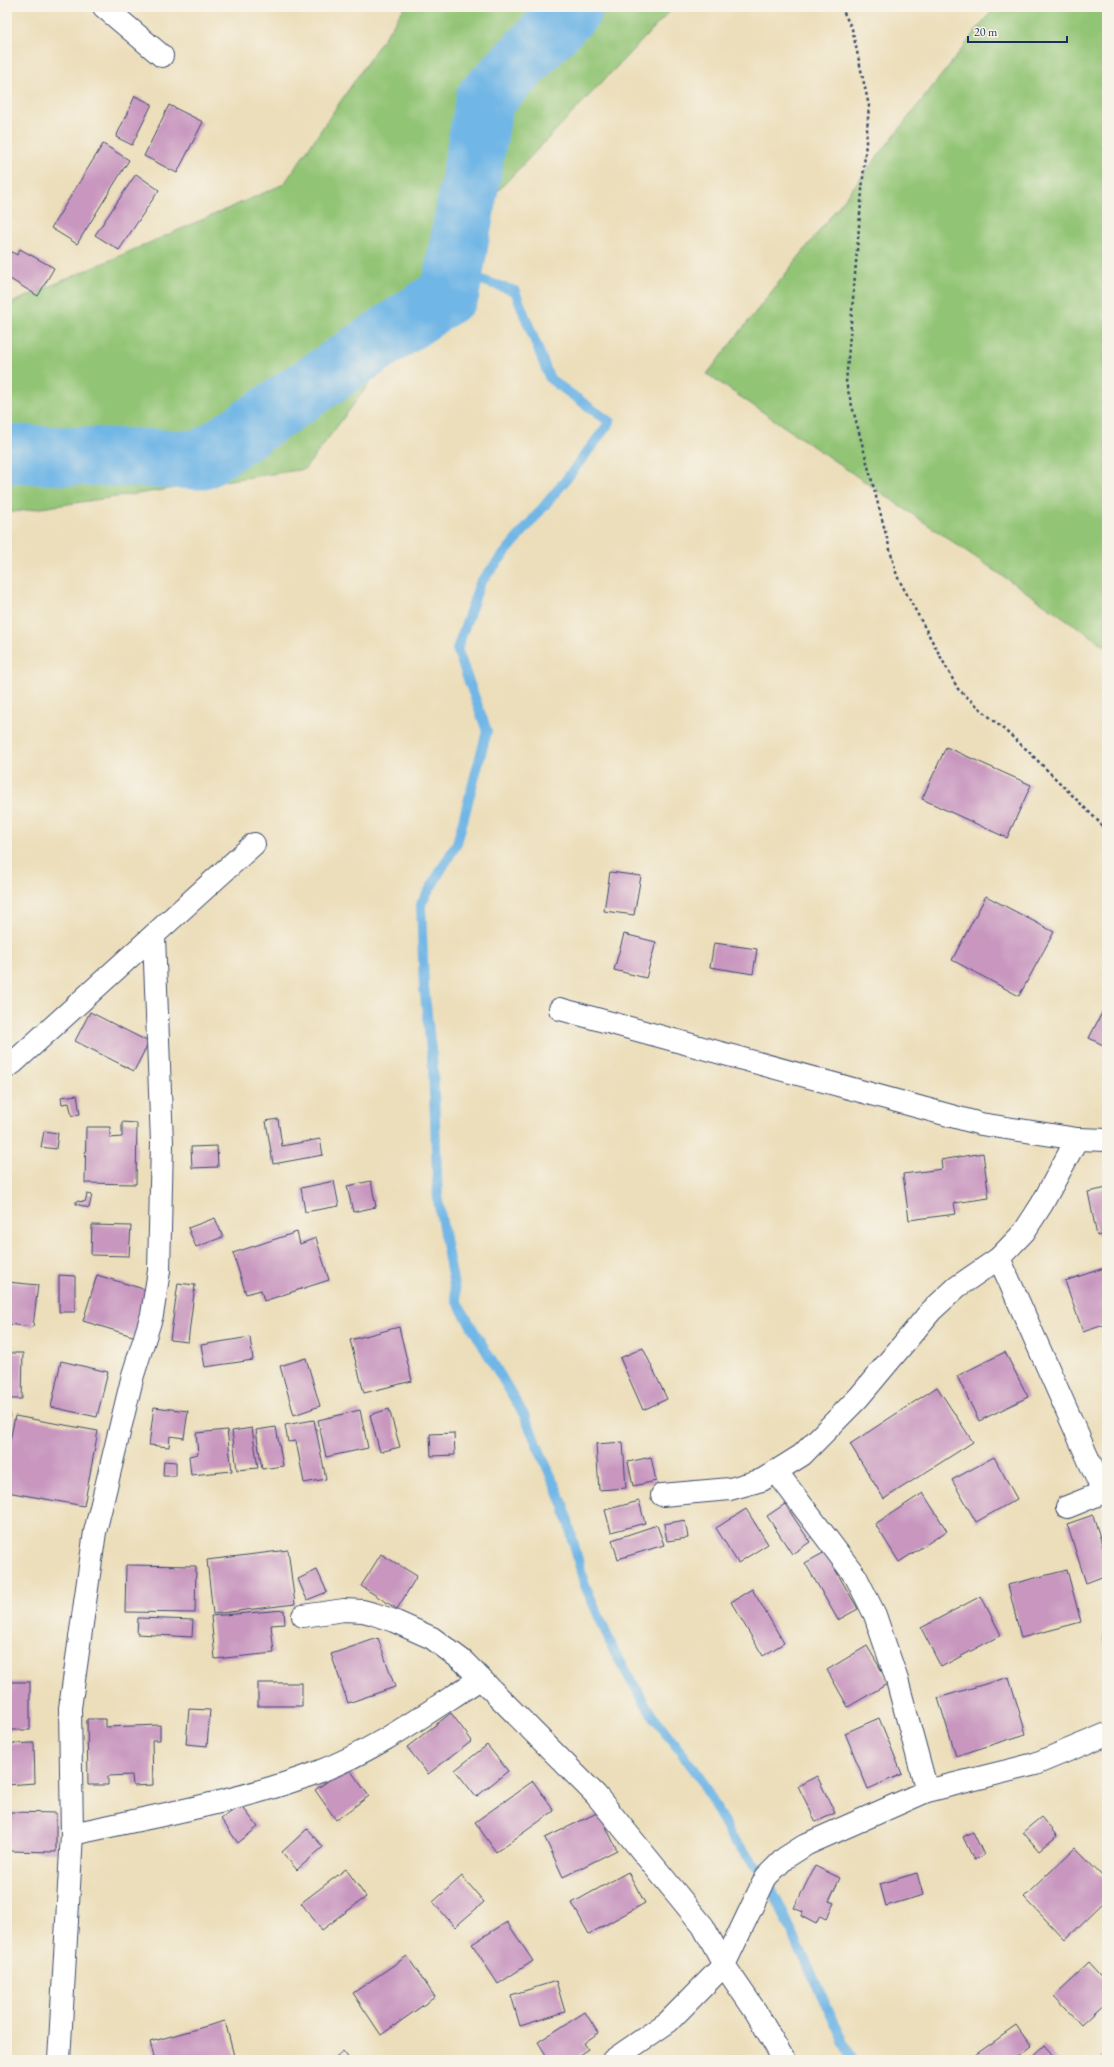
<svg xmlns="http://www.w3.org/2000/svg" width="1114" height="2067" font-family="'EB Garamond',serif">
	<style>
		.green { fill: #92c475; stroke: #567a6a }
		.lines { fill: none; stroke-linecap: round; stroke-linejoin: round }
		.stream { stroke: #70b6e6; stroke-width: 10 }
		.river { stroke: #70b6e6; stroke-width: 59 }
		.building { fill: #c896bf }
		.minor-casing { stroke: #3a496c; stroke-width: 24 }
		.path { stroke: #3a496c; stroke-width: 2.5; stroke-dasharray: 3 3; stroke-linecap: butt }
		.minor { stroke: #fff; stroke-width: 22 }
	</style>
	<rect width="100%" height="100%" fill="#f7f3e8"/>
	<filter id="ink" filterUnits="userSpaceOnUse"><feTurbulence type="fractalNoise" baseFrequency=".025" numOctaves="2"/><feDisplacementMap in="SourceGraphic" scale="8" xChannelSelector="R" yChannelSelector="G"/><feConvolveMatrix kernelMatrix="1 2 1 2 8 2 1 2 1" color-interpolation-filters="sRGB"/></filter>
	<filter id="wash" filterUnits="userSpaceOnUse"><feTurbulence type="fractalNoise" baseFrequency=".012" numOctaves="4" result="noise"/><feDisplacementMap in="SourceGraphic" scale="16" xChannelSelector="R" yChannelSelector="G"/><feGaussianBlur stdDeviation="0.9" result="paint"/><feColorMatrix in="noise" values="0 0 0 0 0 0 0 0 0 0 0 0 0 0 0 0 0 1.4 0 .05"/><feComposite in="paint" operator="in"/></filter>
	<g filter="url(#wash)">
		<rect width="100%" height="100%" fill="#ecdeba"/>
		<g class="green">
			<polygon points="405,7 674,7 467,223 454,271 305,469 7,513 7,305 284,184"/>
			<polygon points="995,7 1107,7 1107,647 707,374"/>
		</g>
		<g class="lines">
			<polyline class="stream" points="454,271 515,291 550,379 610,422 565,481 480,583 457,649 487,731 457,843 421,904 424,987 433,1068 438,1201 457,1302 524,1415 564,1506 584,1583 614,1651 648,1709 699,1776 732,1838 766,1877 852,2060"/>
			<polyline class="river" points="7,454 202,460 450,293 485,99 574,7"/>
		</g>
		<g id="blocks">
			<g class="building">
				<polygon points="135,96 152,104 132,145 116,137"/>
				<polygon points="169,105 203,122 177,173 144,156"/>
				<polygon points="103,144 129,160 77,244 51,228"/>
				<polygon points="136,174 159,190 119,250 95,235"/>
				<polygon points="7,249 17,255 20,249 54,268 38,296 10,279 7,286"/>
				<polygon points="946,747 1031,785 1007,838 922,799"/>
				<polygon points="610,872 641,876 634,915 604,911"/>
				<polygon points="986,896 1054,932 1019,996 952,960"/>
				<polygon points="624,934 656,942 646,978 614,970"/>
				<polygon points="714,943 757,949 753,974 710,967"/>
				<polygon points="1107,1003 1107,1047 1089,1038"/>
				<polygon points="90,1012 149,1042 134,1071 75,1041"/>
				<polygon points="77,1095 80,1114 72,1116 69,1103 62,1104 61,1097"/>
				<polygon points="278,1119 282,1146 320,1139 323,1155 273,1164 266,1121"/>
				<polygon points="122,1122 137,1123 136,1184 85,1183 86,1127 110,1127 110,1138 122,1137"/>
				<polygon points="44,1131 58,1133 56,1149 41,1147"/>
				<polygon points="217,1146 218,1167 192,1168 191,1147"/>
				<polygon points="983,1153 989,1198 954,1203 956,1214 909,1220 903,1174 942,1169 941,1160"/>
				<polygon points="334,1181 339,1206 305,1212 301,1188"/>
				<polygon points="371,1181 376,1207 353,1212 347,1186"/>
				<polygon points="1107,1188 1107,1234 1097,1236 1088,1192"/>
				<polygon points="87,1194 92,1195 89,1208 76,1204 76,1201 85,1202"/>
				<polygon points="215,1218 223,1237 196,1247 188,1228"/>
				<polygon points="92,1225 131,1226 129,1256 91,1255"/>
				<polygon points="297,1232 300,1244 316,1238 329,1280 264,1301 261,1290 246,1294 233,1253"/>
				<polygon points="1107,1267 1107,1324 1083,1332 1065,1281"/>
				<polygon points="59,1275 75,1276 75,1312 59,1312"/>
				<polygon points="97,1275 150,1291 136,1337 83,1321"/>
				<polygon points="7,1282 38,1285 33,1327 7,1324"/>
				<polygon points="178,1283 195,1285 188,1342 170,1340"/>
				<polygon points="399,1327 412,1381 364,1393 350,1340"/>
				<polygon points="250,1337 253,1360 205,1367 201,1345"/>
				<polygon points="643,1348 667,1399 643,1410 620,1358"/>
				<polygon points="1005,1352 1028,1397 979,1421 957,1376"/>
				<polygon points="7,1353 23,1353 22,1399 7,1399"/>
				<polygon points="306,1358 320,1406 294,1415 280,1366"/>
				<polygon points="61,1361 108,1372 97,1417 51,1407"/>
				<polygon points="937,1387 973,1442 884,1499 850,1444"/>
				<polygon points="154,1407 188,1411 184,1438 170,1436 169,1447 149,1445"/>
				<polygon points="389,1409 400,1447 380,1452 370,1415"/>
				<polygon points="360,1410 368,1448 326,1457 318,1420"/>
				<polygon points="7,1412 10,1412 8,1446 7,1446"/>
				<polygon points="15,1416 98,1431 84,1506 7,1492 7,1456"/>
				<polygon points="314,1420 326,1479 304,1483 296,1441 288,1442 285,1425"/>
				<polygon points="276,1427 283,1466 262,1469 256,1430"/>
				<polygon points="252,1428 258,1468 237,1470 232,1431"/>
				<polygon points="227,1430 232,1471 191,1475 189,1456 198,1454 196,1433"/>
				<polygon points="454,1433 455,1455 431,1456 430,1434"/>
				<polygon points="623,1442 626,1488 599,1490 596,1444"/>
				<polygon points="651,1457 656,1481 633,1486 628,1462"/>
				<polygon points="994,1457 1017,1499 976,1522 952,1480"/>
				<polygon points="164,1461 176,1462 176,1476 163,1476"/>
				<polygon points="923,1493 947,1531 899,1562 875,1524"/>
				<polygon points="639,1501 645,1523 611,1532 605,1510"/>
				<polygon points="785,1504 810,1542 792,1554 767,1516"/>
				<polygon points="746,1509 768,1544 738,1563 716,1528"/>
				<polygon points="1093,1515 1107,1560 1107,1575 1086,1583 1067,1524"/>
				<polygon points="685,1520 688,1538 667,1541 664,1524"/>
				<polygon points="657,1525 664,1545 618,1559 612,1540"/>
				<polygon points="288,1550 295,1604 213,1614 207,1560"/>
				<polygon points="825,1552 858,1609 838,1620 805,1563"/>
				<polygon points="381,1554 417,1576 397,1609 361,1586"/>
				<polygon points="126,1565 196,1566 195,1613 125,1612"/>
				<polygon points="317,1570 327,1592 307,1600 298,1579"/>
				<polygon points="1067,1570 1081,1622 1021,1638 1008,1585"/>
				<polygon points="752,1589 784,1643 763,1656 731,1602"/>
				<polygon points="981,1596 1001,1635 941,1667 921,1628"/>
				<polygon points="284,1610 285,1624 271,1625 274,1653 215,1659 211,1616"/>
				<polygon points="138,1618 193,1620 192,1637 137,1634"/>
				<polygon points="1107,1633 1107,1654 1106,1654 1103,1634"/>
				<polygon points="378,1638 395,1687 348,1703 331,1654"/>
				<polygon points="867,1646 889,1683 848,1707 827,1670"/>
				<polygon points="1009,1677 1026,1734 956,1756 938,1698"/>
				<rect x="7" y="1682" width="23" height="48"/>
				<rect x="258" y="1683" width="44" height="23"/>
				<polygon points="189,1709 210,1710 207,1746 186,1744"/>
				<polygon points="451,1713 472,1741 428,1774 407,1747"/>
				<polygon points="879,1718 902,1774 868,1789 845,1733"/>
				<polygon points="87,1719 105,1719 105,1727 160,1725 160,1740 152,1740 153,1785 133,1786 132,1775 108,1776 108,1785 88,1785"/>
				<polygon points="34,1743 35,1783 7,1785 7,1744"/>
				<polygon points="487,1745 508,1771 476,1797 455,1770"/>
				<polygon points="348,1767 369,1796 336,1820 315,1790"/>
				<polygon points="817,1776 835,1813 816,1822 798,1786"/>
				<polygon points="533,1781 554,1811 496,1852 475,1822"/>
				<polygon points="241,1805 258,1827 238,1843 221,1819"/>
				<polygon points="10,1812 56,1813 56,1852 9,1851"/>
				<polygon points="599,1812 617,1850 563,1877 545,1838"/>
				<polygon points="1041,1817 1057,1836 1039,1851 1023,1832"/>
				<polygon points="307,1829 323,1847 297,1870 282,1852"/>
				<polygon points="973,1832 984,1855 974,1860 963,1837"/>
				<polygon points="1075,1848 1107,1881 1107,1899 1065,1940 1024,1897"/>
				<polygon points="815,1866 840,1878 829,1901 834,1903 826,1919 820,1916 816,1924 801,1916 803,1912 794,1908"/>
				<polygon points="346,1869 366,1897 322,1930 301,1903"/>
				<polygon points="628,1872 645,1903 589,1934 572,1903"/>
				<polygon points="917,1873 923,1895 886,1906 880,1884"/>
				<polygon points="462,1876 484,1902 455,1927 433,1902"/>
				<polygon points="507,1922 533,1961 498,1984 472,1944"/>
				<polygon points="407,1956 435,1997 381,2035 353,1993"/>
				<polygon points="1089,1963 1107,1983 1107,2001 1081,2025 1054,1996"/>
				<polygon points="556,1981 565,2012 520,2026 511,1995"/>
				<polygon points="585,2012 598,2033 584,2043 588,2049 572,2060 549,2060 538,2042"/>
				<polygon points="225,2021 235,2060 155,2060 150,2042"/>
				<polygon points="1016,2026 1030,2046 1011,2060 978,2060 975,2055"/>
				<polygon points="1044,2045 1057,2060 1028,2060"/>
				<polygon points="343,2051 350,2060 332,2060"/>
				<polygon points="1107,2051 1107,2060 1099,2060"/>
			</g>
		</g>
	</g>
	<g filter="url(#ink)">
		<use href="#blocks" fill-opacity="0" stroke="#3a496c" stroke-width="1"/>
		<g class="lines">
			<defs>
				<g id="minor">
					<polyline points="104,7 162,56"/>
					<polyline points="560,1009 981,1124 1077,1139 1107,1140"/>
					<polyline points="7,1067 13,1063 254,844"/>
					<polyline points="999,1258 1103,1492"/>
					<polyline points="776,1471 856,1577 875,1615 897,1680 927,1791"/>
					<polyline points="662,1495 730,1489 762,1480 802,1455 859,1397 931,1311 957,1287 999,1258 1024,1232 1042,1204 1077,1139"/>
					<polyline points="1067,1507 1107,1491"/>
					<polyline points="303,1616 344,1610 363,1611 374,1614 394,1621 432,1638 463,1661 596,1795 703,1926 724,1965 756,2012 784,2060"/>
					<path d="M72 1834C154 1816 239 1802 318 1772 376 1750 428 1712 480 1679"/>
					<polyline points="59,2060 72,1834 70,1708 95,1532 133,1375 152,1315 159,1271 162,1143 154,937"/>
					<polyline points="613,2060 668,2022 724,1965 766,1877 785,1858 807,1844 927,1791 1035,1764 1107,1734"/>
				</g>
			</defs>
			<use href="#minor" class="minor-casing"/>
			<polyline class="path" points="841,7 852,29 869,106 846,383 897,576 958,689 1026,749 1100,823 1107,834"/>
			<use href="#minor" class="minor"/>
		</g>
	</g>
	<rect width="1114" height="2067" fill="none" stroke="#f7f3e8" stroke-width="24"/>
	<path d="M968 36v6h99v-6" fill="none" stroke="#1b2f5e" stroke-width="2"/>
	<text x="974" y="36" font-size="12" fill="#1b2f5e" stroke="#f7f3e8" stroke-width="3" paint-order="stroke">20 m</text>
</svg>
